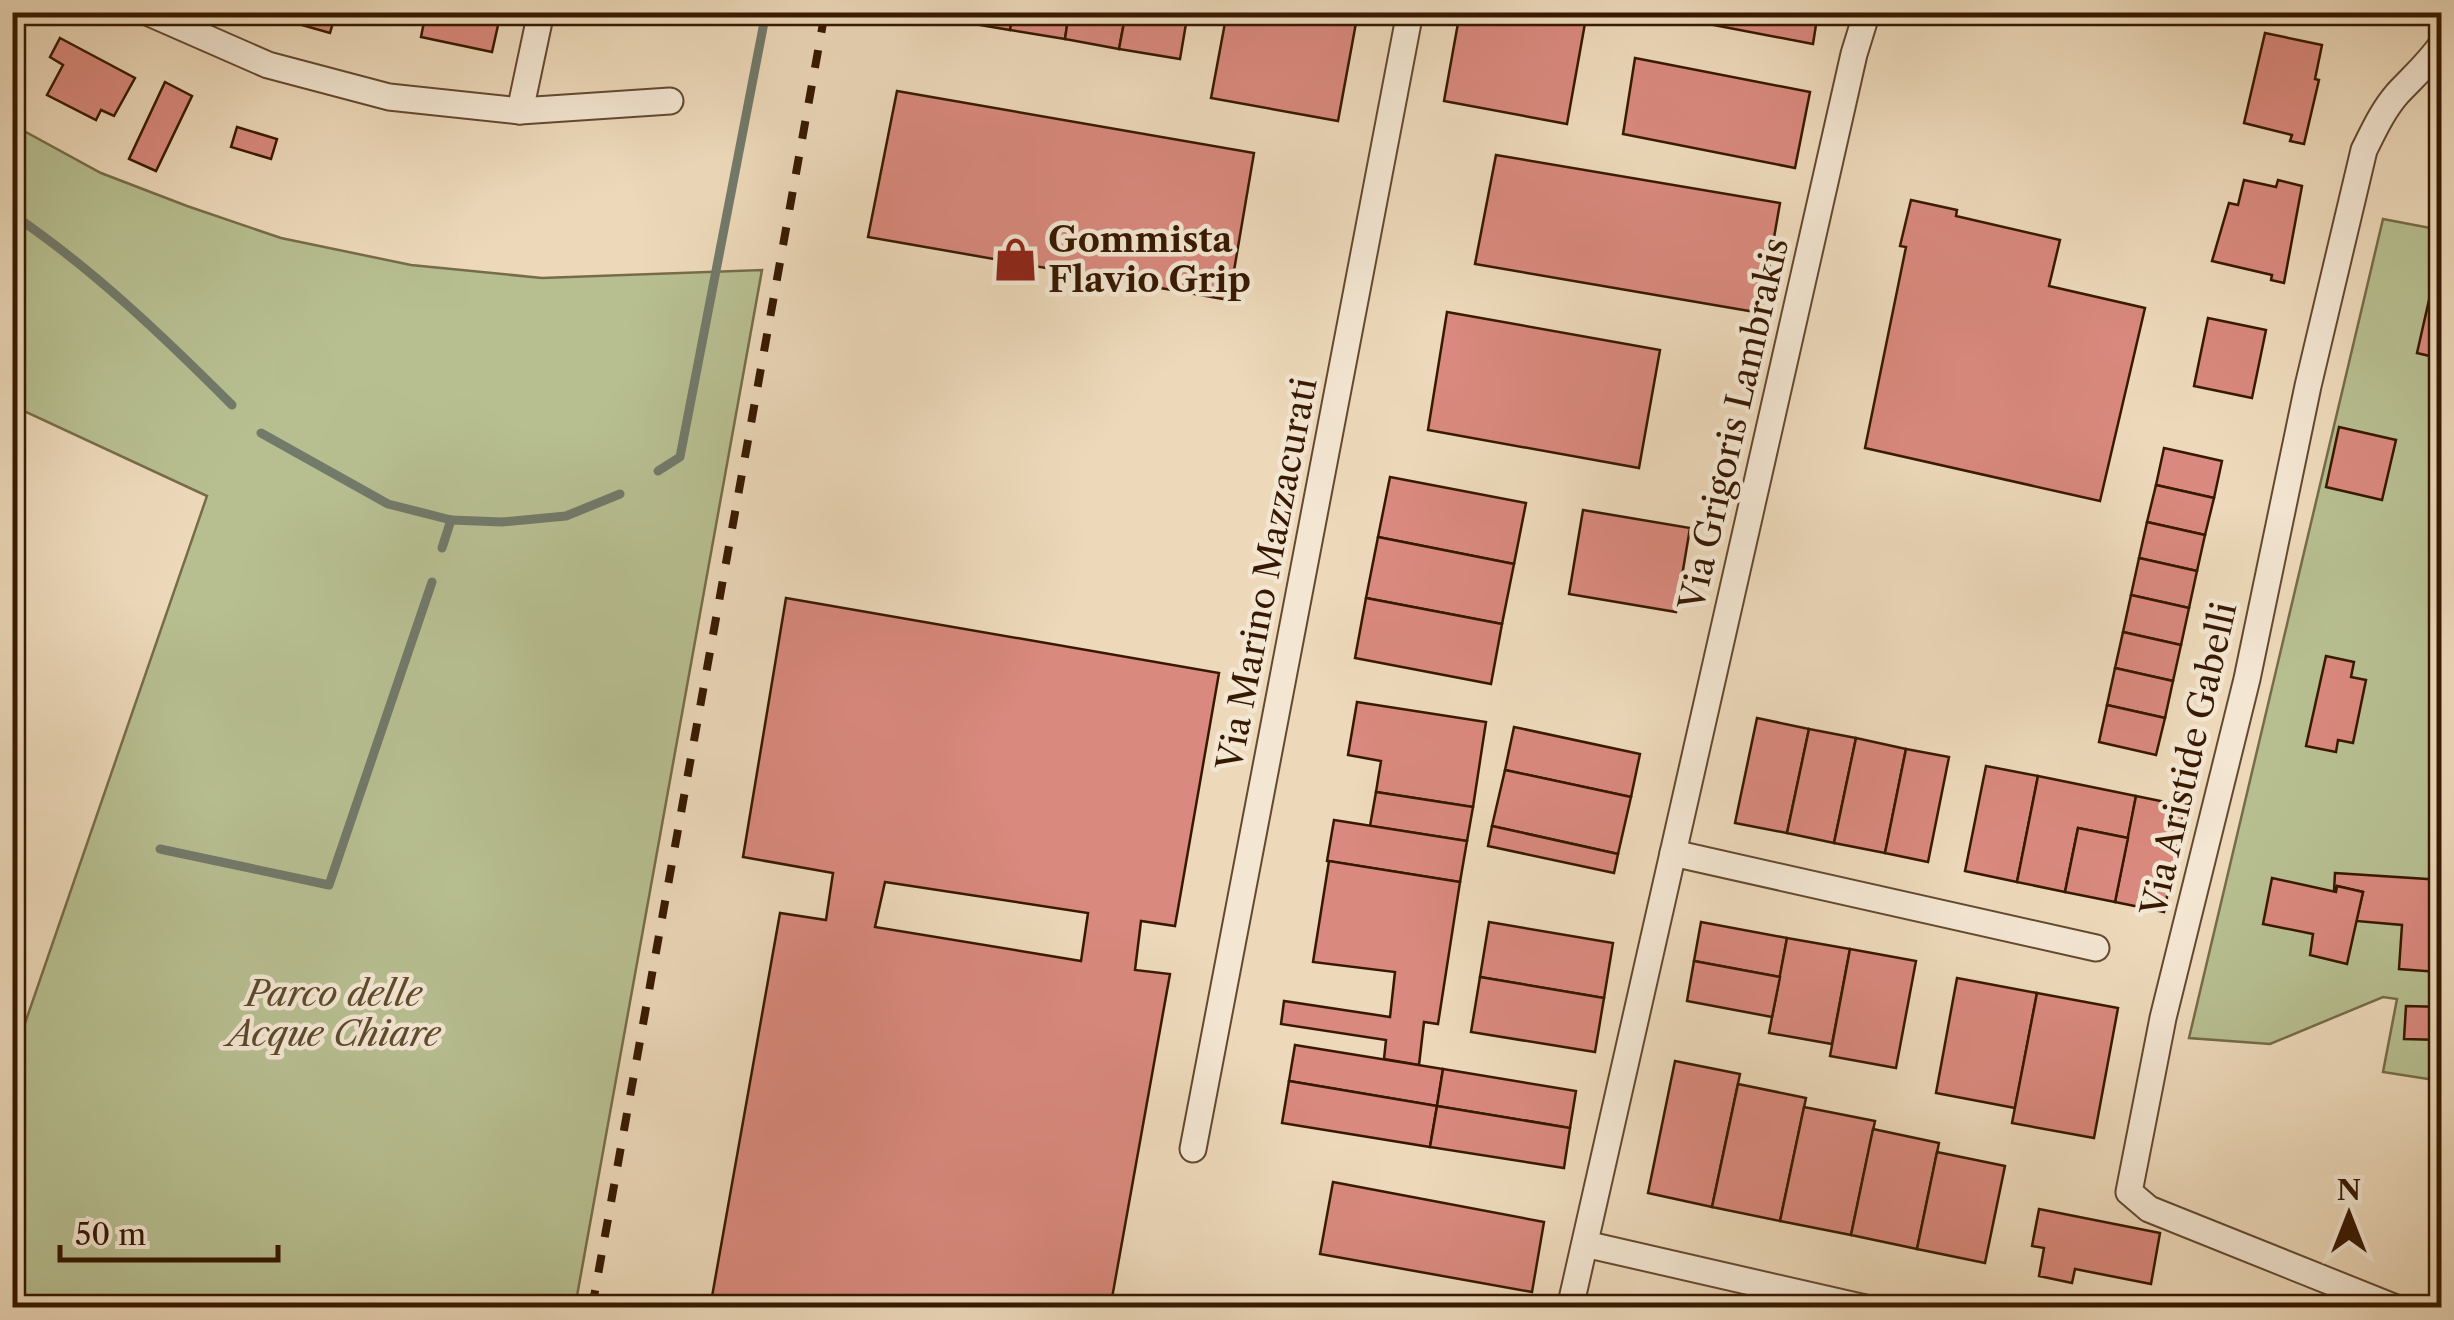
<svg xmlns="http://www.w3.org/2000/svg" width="2454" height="1320" font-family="'Libre Caslon Text',serif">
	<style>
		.green { fill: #b7bf91; stroke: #776c49; stroke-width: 2.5 }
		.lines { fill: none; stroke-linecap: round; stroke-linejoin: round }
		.stream { stroke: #727a6a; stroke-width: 9 }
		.building { fill: #d9897d; stroke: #371901; stroke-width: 2.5; fill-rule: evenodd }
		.minor-casing { stroke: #64492f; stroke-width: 29 }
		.minor { stroke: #f3e6d2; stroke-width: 25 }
		.rail { stroke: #371901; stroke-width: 8; stroke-dasharray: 18 18; stroke-linecap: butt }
		.labels { text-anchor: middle; stroke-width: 9; stroke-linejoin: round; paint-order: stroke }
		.poi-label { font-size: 35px; font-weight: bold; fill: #371901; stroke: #f3e6d2; text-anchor: start }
		.street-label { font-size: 35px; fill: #371901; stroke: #f3e6d2 }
		.park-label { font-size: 35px; font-style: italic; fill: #5d4b2c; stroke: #f3e6d2 }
	</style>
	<rect width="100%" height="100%" fill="#edd9ba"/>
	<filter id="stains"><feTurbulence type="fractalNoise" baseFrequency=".002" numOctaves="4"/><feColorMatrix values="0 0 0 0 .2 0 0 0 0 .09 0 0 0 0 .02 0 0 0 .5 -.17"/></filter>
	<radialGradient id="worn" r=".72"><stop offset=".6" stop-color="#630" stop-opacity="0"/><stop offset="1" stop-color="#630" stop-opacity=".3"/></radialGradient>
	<g class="green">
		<polygon points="13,125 101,173 187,206 281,238 411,265 542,278 762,270 575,1307 13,1307 13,1058 207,496 13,406"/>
		<polygon points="2383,219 2441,230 2441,1081 2383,1072 2397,999 2383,997 2270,1044 2189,1038"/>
	</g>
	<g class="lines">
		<g class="stream">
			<path d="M12 214C93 269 163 336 232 405"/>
			<polyline points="261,433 388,504 451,520"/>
			<polyline points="658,471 680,457 766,12"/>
			<polyline points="442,548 451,520 502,522 566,516 620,494"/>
			<polyline points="160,849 329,885 432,582"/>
		</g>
	</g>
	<g class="building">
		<polygon points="12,12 24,19 12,36"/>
		<polygon points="256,12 336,12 330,33"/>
		<polygon points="426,12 501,12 492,52 421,37"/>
		<polygon points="908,12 957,12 956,21"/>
		<polygon points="957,12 1013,12 1010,30 956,21"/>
		<polygon points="1013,12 1069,12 1065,39 1010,30"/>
		<polygon points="1069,12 1126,12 1119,49 1065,39"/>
		<polygon points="1126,12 1188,12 1180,59 1119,49"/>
		<polygon points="1227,12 1358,12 1338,121 1211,98"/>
		<polygon points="1460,12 1587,12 1567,124 1444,101"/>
		<polygon points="1646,12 1818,12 1813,44"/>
		<polygon points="2265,33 2322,45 2315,79 2319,80 2304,144 2290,141 2292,135 2244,123"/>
		<polygon points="60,38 135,78 114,116 101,110 96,120 47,95 63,65 50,57"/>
		<polygon points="1635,58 1810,92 1795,168 1623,134"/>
		<polygon points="165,82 192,96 156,171 129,159"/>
		<polygon points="897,91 1254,153 1229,300 868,237"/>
		<polygon points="237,127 277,139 271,159 231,147"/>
		<polygon points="1496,155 1780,203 1761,313 1475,264"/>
		<polygon points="2244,180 2276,187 2278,180 2302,186 2284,283 2271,280 2272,275 2212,261 2229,203 2238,205"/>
		<polygon points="1911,200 1957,210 1956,216 2060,240 2049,286 2145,308 2100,501 1865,448 1906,247 1900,246"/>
		<polygon points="2429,300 2442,303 2442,359 2417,353"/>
		<polygon points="1447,312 1660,350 1639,468 1428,430"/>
		<polygon points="2208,318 2266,330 2252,398 2194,386"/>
		<polygon points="2339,427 2396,440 2382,500 2326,487"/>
		<polygon points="2164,448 2222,461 2214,498 2156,485"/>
		<polygon points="1390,477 1526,503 1514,564 1378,537"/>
		<polygon points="2156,485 2214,498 2205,535 2147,522"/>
		<polygon points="1583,510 1690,528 1676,612 1569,594"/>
		<polygon points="2147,522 2205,535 2197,571 2139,558"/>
		<polygon points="1378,537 1514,564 1502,624 1366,598"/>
		<polygon points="2139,558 2197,571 2189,608 2131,595"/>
		<polygon points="2131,595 2189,608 2181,645 2123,632"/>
		<path d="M786 598 1219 673 1175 926 1141 921 1135 970 1170 974 1112 1298 1162 1308H710L780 913 826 920 833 873 743 857ZM885 882 1088 913 1081 961 875 927Z"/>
		<polygon points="1366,598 1502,624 1491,684 1355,658"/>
		<polygon points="2123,632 2181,645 2173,681 2115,668"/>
		<polygon points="2326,656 2354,662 2351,677 2366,680 2353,743 2338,740 2336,752 2306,746"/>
		<polygon points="2115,668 2173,681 2165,718 2107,705"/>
		<polygon points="1357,702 1486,722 1473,807 1376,792 1381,761 1348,755"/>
		<polygon points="2107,705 2165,718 2156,755 2099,742"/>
		<polygon points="1757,718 1809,729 1787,833 1735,823"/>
		<polygon points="1514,727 1640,754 1631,797 1505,770"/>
		<polygon points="1809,729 1856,738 1834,843 1787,833"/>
		<polygon points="1856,738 1906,749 1885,853 1834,843"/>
		<polygon points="1906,749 1949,757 1928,862 1885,853"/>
		<polygon points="1986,766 2038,776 2017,882 1965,871"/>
		<polygon points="1505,770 1631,797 1618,854 1492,826"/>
		<polygon points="2038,776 2136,796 2128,838 2078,828 2065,892 2017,882"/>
		<polygon points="1376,792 1473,807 1467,841 1370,826"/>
		<polygon points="2136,796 2185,806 2164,912 2115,902"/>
		<polygon points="1334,820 1467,841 1460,882 1327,861"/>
		<polygon points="1492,826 1618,854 1614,873 1488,846"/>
		<polygon points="2078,828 2128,838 2115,902 2065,892"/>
		<polygon points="1329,861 1460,882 1438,1024 1424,1022 1419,1065 1384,1059 1386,1040 1281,1024 1284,1001 1390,1017 1395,972 1313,962"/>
		<polygon points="2335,873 2442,880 2438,972 2399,969 2402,925 2356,921 2363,892 2337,886 2334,891"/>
		<polygon points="2272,878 2336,892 2337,886 2363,892 2347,964 2310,955 2313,934 2263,924"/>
		<polygon points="1489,922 1613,943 1604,998 1480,977"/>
		<polygon points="1701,922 1787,938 1780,977 1694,961"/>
		<polygon points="1787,938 1850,949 1832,1044 1769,1033"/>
		<polygon points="1850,949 1916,961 1896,1068 1830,1056"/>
		<polygon points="1694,961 1780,977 1772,1017 1687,1001"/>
		<polygon points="1480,977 1604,998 1595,1052 1471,1032"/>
		<polygon points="1957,978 2037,993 2015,1108 1936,1093"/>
		<polygon points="2037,993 2118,1008 2094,1138 2012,1123"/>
		<polygon points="2406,1006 2442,1007 2442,1040 2404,1039"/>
		<polygon points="1295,1045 1443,1069 1437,1106 1289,1081"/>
		<polygon points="1675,1061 1740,1074 1712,1207 1648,1193"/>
		<polygon points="1443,1069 1576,1091 1570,1128 1437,1106"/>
		<polygon points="1289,1081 1437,1106 1430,1147 1282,1123"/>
		<polygon points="1738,1084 1806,1098 1780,1221 1712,1207"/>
		<polygon points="1437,1106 1570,1128 1564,1168 1430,1147"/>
		<polygon points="1804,1107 1875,1121 1851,1235 1780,1221"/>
		<polygon points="1873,1129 1939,1143 1917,1249 1851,1235"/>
		<polygon points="1937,1152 2005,1166 1985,1263 1917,1249"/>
		<polygon points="1333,1182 1544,1222 1532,1292 1320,1254"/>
		<polygon points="2039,1209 2160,1233 2151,1284 2075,1269 2072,1283 2039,1276 2044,1248 2032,1246"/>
	</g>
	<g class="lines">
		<defs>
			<g id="minor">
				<polyline points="147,12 268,65 389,97 520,111 670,101"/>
				<polyline points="520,111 541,12"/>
				<polyline points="1673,853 2096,948"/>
				<polyline points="1193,1149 1410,12"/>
				<polyline points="1585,1244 1865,1308"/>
				<polyline points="1570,1308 1854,54 1867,12"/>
				<path d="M2396 1308 2149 1209 2129 1192 2163 1018 2247 679 2308 386 2364 150C2374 130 2383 110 2398 93 2414 76 2428 64 2442 44"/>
			</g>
		</defs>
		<use href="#minor" class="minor-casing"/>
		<use href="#minor" class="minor"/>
		<polyline class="rail" points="592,1308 825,12"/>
	</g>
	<defs>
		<symbol id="shop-bare" viewBox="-9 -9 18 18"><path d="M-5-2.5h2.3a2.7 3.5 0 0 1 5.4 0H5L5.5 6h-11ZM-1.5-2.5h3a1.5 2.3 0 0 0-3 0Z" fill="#8f2418" stroke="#f3e6d2" stroke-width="2.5" paint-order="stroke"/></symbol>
	</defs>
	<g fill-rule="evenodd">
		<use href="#shop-bare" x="984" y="228" width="63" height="63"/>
	</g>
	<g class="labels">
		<g class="poi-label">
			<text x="1048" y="252">Gommista<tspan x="1048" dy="40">Flavio Grip</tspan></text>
		</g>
		<g class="street-label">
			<text transform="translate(1734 424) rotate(-77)" y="12">Via Grigoris Lambrakis</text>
			<text transform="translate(1267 574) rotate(-79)" y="12">Via Marino Mazzacurati</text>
			<text transform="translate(2189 759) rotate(-77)" y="12">Via Aristide Gabelli</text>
		</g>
		<g class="park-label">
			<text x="334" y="1006">Parco delle<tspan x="334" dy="40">Acque Chiare</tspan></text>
		</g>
	</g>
	<rect width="2454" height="1320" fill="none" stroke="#edd9ba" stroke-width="50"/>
	<rect x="15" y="15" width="2424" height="1290" fill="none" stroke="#371901" stroke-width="5"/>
	<rect x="25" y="25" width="2404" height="1270" fill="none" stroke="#371901" stroke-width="2.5"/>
	<g transform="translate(2349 1215)" stroke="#f3e6d2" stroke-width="8" paint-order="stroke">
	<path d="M0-8L18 38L0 25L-18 38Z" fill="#371901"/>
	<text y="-15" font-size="28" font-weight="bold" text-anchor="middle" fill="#371901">N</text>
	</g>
	<path d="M60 1245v15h218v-15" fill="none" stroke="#371901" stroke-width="5"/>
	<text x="75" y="1245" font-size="30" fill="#371901" stroke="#f3e6d2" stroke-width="8" paint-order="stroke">50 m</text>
	<rect width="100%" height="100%" filter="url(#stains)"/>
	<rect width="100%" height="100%" fill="url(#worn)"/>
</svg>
